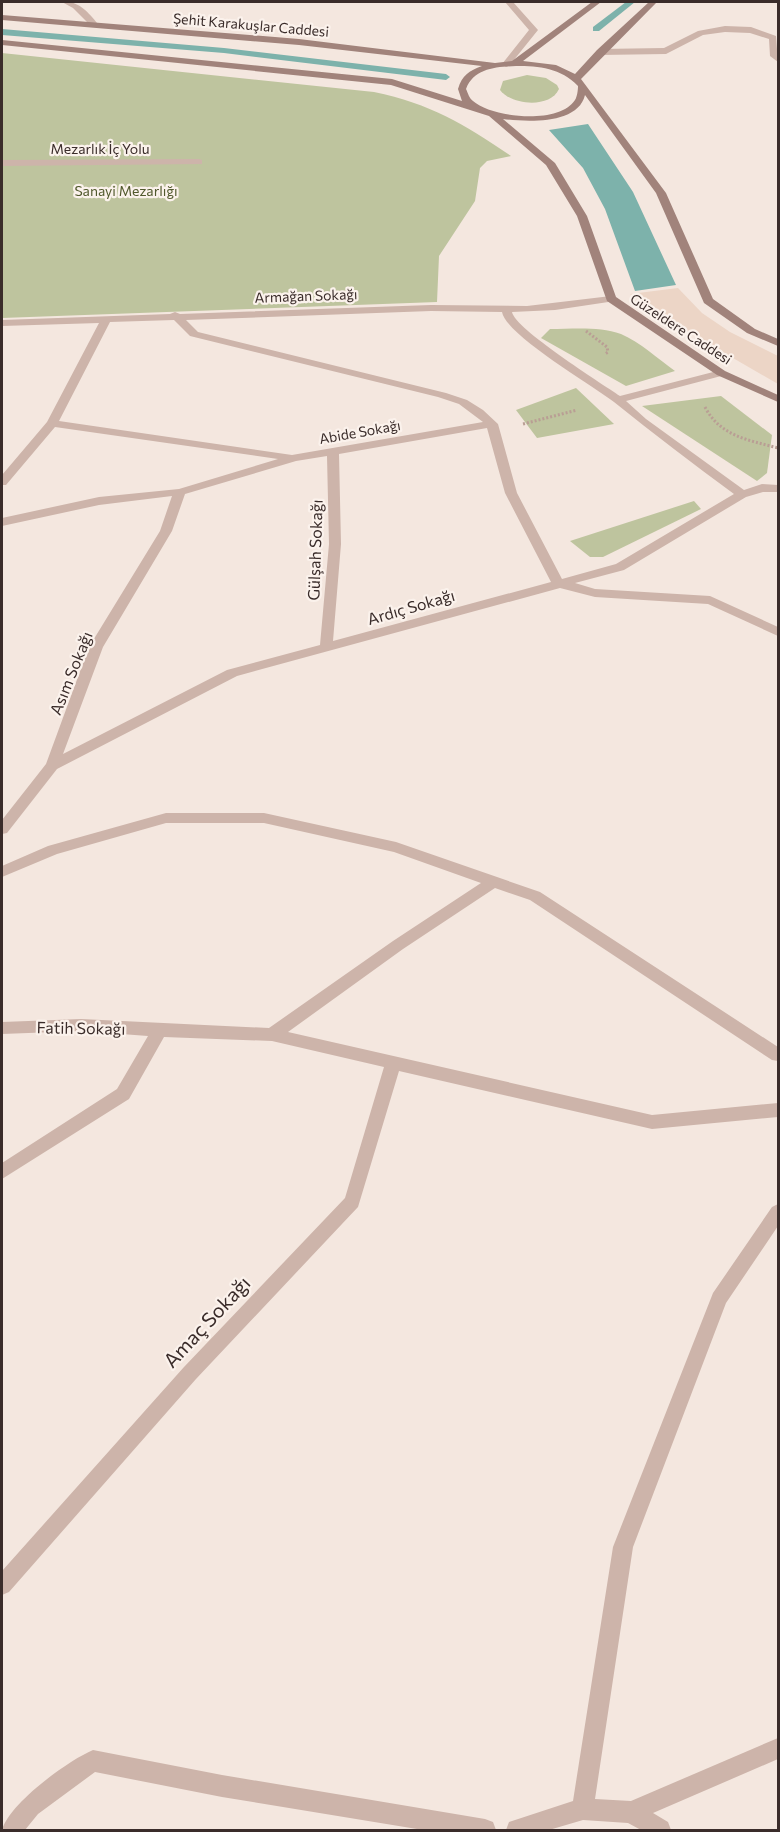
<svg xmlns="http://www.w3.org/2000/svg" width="780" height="1832" font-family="Commissioner,sans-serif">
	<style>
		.green { fill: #bec49e }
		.plaza { fill: #ecd5c6 }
		.water { fill: #7db2ab }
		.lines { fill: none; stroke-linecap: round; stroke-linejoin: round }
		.stream { fill: #7db2ab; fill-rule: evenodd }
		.path { stroke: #b99e94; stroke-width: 3; stroke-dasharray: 2 2; stroke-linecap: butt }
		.service { fill: #cdb4aa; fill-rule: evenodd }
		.minor { fill: #cdb4aa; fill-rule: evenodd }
		.tertiary { fill: #cdb4aa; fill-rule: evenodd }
		.secondary { fill: #a1837b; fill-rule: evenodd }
		.labels { text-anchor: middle; stroke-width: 4.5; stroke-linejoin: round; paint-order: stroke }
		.far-street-label { font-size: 14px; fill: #3a2c2a; stroke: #fbf2ec }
		.far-park-label { font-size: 14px; fill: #51592d; stroke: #fbf2ec }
		.street-label { font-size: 16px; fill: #3a2c2a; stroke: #fbf2ec }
		.near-street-label { font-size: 20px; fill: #3a2c2a; stroke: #fbf2ec }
	</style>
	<rect width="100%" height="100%" fill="#f4e7df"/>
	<g class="green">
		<path d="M2 53 374 92C431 104 464 124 511 156L487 161 480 168 475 201 439 256 437 302 2 318Z"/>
		<path d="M527 75 546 78 557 85 559 89C550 109 511 105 500 90L503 81Z"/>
		<path d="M550 329C572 329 599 326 621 334 640 342 658 359 675 371L626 386 541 338Z"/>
		<polygon points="576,388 614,424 537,438 516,410"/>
		<polygon points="721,396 772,435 767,473 757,481 642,406"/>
		<polygon points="694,501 701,509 603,557 590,557 570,541"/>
	</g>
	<polygon class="plaza" points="678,288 702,313 730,332 778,356 778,384 676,325 630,294"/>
	<polygon class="water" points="588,124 633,192 676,285 635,291 605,209 583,168 549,130"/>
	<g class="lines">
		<g class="stream">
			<polygon points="626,2 635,2 599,31 593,31 593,27"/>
			<polygon points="2,29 224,48 446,74 450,77 446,80 224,53 2,35"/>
		</g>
		<g class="path">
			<polyline points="586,331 607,347 608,352 605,354"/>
			<path d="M705 407C720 436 748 440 778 448"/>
			<polyline points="523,424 577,410"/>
		</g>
		<polygon class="service" points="199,159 202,160 202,164 2,166 2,160"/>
		<g class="minor">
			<path d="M62 2C78 0 88 12 98 24L91 26 73 8Z"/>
			<polygon points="725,26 751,27 776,36 778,62 770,56 769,39 750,33 725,32 703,35 666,54 600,55 596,52 600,49 664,48 698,31"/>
			<path d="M611 296 615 297V301L555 310 512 312C515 329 601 383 620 396L721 370 725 371V375L626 401 646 419 744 490 762 484 778 485V492H763L746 497 624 570 575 583 595 589 710 596 778 627V636L708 604 595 597 560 588 237 676 57 769 7 833 2 834V820L46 764 89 647 160 531 172 496 99 505 2 526V518L99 497 179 489 278 459 55 427 6 485H2V475L47 422 99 323 2 326V320L170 314 175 312 180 314 431 305 527 306ZM431 311 502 312C506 335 592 385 614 402 654 434 693 464 734 494L616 564 562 579 517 493 498 424 483 410 467 400 446 393 198 332 186 320ZM174 320 190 336 438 397 459 404 483 422 292 455 59 421 110 322ZM487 428 505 493 551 582 333 641 341 544 339 454ZM327 456 329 544 320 645 227 670 63 754 103 647 172 531 185 494 296 461Z"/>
			<polygon points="166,813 264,813 396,842 540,892 778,1047 778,1061 772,1060 530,900 495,888 403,949 288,1032 652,1115 778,1103 778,1117 652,1129 399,1071 358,1207 196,1379 9,1592 2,1595 2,1571 184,1367 345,1198 384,1067 272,1041 164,1037 129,1099 2,1179 2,1163 117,1089 148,1036 81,1031 2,1034 2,1022 81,1019 269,1028 393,941 481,883 394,852 264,823 166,823 57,854 2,877 2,866 48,846"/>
			<polygon points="778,1204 778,1226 726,1303 633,1547 595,1799 631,1801 778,1738 778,1759 653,1813 668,1822 671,1830 641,1830 628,1823 583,1820 549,1830 506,1830 509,1822 573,1801 613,1547 713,1293 772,1207"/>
			<path d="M93 1750 222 1775 485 1819 493 1822 496 1830H423L222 1797 95 1772 38 1814 25 1830H2C9 1804 67 1761 93 1750Z"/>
		</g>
		<polygon class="tertiary" points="505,2 513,2 538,30 509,66 506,67 502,64 529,30"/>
		<path class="secondary" d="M592 2H601L523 61 556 65 575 74 597 50 649 2H657L581 79 666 193 713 299 755 329 778 339V346L747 333 704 303 656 193 585 95C578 125 526 122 503 119L555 163 587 216 616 297 725 371 778 395V402L717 375 607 301 577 216 546 165 489 116 391 85 2 45V40L392 79 462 101 458 89C462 75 469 71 482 66L299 45 2 20V15L299 39 495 63 512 61ZM516 66C539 66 561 68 578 86 578 90 577 97 575 100 559 125 492 118 473 101 469 98 468 93 466 89 474 68 496 67 516 66Z"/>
	</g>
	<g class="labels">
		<g class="far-street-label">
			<text transform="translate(251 25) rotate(5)" y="5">Şehit Karakuşlar Caddesi</text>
			<text x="100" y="154">Mezarlık İç Yolu</text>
			<text transform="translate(306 296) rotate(-2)" y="5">Armağan Sokağı</text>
			<text transform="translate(681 329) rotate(33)" y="5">Güzeldere Caddesi</text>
			<text transform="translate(360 432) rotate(-10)" y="5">Abide Sokağı</text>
		</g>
		<g class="far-park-label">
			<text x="126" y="196">Sanayi Mezarlığı</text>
		</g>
		<g class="street-label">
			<text transform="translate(315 550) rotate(-88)" y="6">Gülşah Sokağı</text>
			<text transform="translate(411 607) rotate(-16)" y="6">Ardıç Sokağı</text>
			<text transform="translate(71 673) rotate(-68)" y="6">Asım Sokağı</text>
			<text transform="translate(81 1028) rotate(1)" y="6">Fatih Sokağı</text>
		</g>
		<g class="near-street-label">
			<text transform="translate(207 1322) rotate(-47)" y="7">Amaç Sokağı</text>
		</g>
	</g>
	<rect width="780" height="1832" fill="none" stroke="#3a2c2a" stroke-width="6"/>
</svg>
